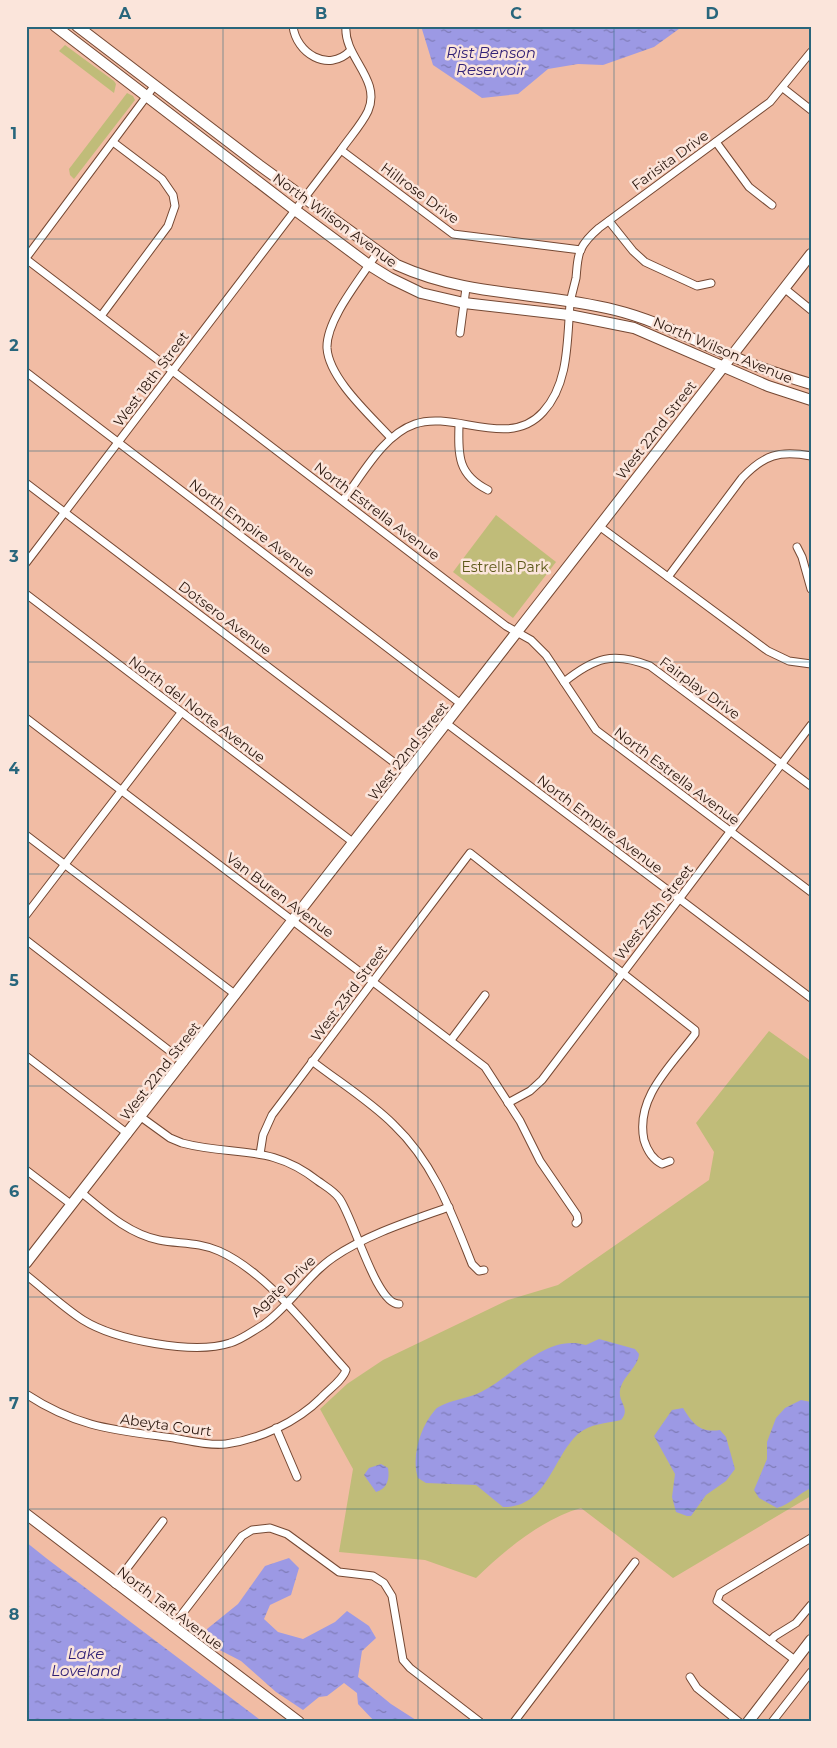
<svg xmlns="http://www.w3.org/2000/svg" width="837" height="1748" font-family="Montserrat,sans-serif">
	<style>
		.green { fill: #c0bc79 }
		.water { fill: url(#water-ripples) }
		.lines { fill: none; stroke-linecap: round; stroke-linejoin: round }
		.street-casing { stroke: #754833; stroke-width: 9 }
		.secondary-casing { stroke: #754833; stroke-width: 12 }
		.street { stroke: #fff; stroke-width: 7 }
		.secondary { stroke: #fff; stroke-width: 10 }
		.grid { fill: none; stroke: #28667c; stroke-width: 1; stroke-opacity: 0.55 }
		.labels { text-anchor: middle; stroke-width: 5; stroke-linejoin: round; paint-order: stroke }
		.street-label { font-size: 14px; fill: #2a170e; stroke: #fbe5db }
		.park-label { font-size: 14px; fill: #5d5919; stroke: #fbe5db }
		.water-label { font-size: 15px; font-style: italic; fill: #322177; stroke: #fbe5db }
		.neatline { fill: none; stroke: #28667c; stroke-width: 2 }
		.grid-label { font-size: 16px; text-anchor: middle; font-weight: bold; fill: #28667c }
	</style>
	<defs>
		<pattern id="water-ripples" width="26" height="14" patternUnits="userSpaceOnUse" patternTransform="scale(1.25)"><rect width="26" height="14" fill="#9c99e4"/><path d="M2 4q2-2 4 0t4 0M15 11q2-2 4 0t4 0" fill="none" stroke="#7f7cb7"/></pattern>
	</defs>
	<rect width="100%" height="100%" fill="#f1bca4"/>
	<g class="green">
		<polygon points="65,45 114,81 116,84 114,93 59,51"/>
		<polygon points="127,93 133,96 135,100 74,179 70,175 69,169"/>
		<polygon points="496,515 556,562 513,618 453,572"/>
		<path d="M769 1031 811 1061V1496L673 1578 581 1508C542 1519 505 1550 476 1578L425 1560 339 1552 353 1469 320 1409 347 1384 383 1360 508 1300 558 1285 709 1180 714 1152 696 1123Z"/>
	</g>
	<g class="water">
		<polygon points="421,26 683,26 654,47 603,65 578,64 548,69 518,94 482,98 433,65"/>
		<path d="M599 1339 635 1349 639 1354C638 1367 623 1376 620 1390 618 1403 631 1408 621 1420 605 1424 591 1423 578 1434 552 1458 547 1508 503 1507L476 1485 426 1483 418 1478C411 1457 420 1427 435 1410 441 1402 470 1398 481 1392 513 1376 546 1333 586 1345Z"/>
		<path d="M801 1400 811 1402V1488C798 1494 791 1504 777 1508L759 1498 754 1490 767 1459V1442L776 1418 785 1408Z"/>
		<path d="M683 1408C693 1424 700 1433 720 1430L726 1437 735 1469 726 1481 706 1495 691 1516H687L676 1512 672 1497 675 1474 654 1436 672 1410Z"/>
		<path d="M381 1464 388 1468C390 1479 387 1489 376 1492L364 1475 369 1468Z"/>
		<polygon points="26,1542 46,1558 263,1722 26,1722"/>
		<polygon points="289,1558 299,1568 291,1595 270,1605 264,1619 278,1632 303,1639 335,1622 347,1611 369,1626 376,1638 362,1651 358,1677 391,1704 419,1722 375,1722 358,1704 357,1693 344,1683 327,1696 319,1697 303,1710 276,1692 241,1661 208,1644 207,1629 238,1604 265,1566"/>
	</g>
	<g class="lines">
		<defs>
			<g id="street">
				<path d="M293 26C296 53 328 73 350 51"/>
				<polyline points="783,88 811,110"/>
				<polyline points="716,142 749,187 772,205"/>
				<polyline points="341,150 453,234 581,250"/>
				<polyline points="609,221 633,251 645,262 697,286 711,283"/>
				<path d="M377 253C362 277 326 319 327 348 329 379 371 416 391 438"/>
				<polyline points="26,258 155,85"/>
				<polyline points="26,259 506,626 531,640 546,655 596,730 811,892"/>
				<polyline points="784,288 811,310"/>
				<polyline points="101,316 168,226 175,206 173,195 162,179 113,142"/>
				<polyline points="460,333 466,288"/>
				<polyline points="26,372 461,704"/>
				<path d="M459 425C458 456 458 475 488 490"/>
				<polyline points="26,483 408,773"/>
				<path d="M343 500C363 474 383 435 415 424 454 410 509 450 543 412 569 384 567 341 570 304 571 296 574 287 576 278 577 269 577 257 581 249 585 241 592 234 599 228L770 102 811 52"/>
				<polyline points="599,526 768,651 789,661 811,664"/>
				<polyline points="797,547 802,557 811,589"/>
				<path d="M26 563 341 150C350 137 362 124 368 111 382 79 343 57 346 26"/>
				<path d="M668 577 742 478C764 455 779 450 811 456"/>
				<polyline points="26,594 354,843"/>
				<path d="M564 682C594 658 613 651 650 666L811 786"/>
				<polyline points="26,718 485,1067 520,1121 540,1161 577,1215 578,1221 576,1223"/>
				<polyline points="446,723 811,998"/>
				<polyline points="26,835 236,995"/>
				<polyline points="26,915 181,713"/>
				<polyline points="26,940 184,1062"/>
				<polyline points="451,1040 485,995"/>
				<polyline points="26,1056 128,1134"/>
				<path d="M312 1061C339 1082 370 1101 394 1125 434 1163 452 1214 472 1264L479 1271 484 1270"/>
				<polyline points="508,1103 530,1091 542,1080 811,725"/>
				<path d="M141 1117 170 1138 182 1143C235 1157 270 1143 318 1181 325 1186 334 1191 339 1198 353 1216 376 1305 399 1304"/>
				<path d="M260 1154 263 1135 272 1115 470 853 695 1030V1034C672 1065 635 1097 644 1140 647 1150 652 1159 662 1164L670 1161"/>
				<polyline points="26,1170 72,1205"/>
				<path d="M26 1275C45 1290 63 1307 83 1320 115 1340 194 1355 230 1343 241 1340 253 1331 263 1325 290 1306 307 1275 334 1257 368 1234 410 1221 449 1207"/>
				<path d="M26 1394C78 1428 115 1430 174 1438 190 1441 210 1446 226 1444 260 1439 297 1422 321 1398 328 1390 343 1380 346 1370 310 1331 268 1273 219 1251 199 1242 179 1244 159 1240 129 1234 105 1212 82 1193"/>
				<polyline points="276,1428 297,1477"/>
				<polyline points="115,1584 163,1521"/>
				<polyline points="172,1627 242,1536 252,1530 270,1528 287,1534 339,1572 373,1576 384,1583 392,1596 403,1660 410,1668 480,1722"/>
				<polyline points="770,1641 775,1636 796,1623 811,1605"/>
				<polyline points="795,1660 717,1601 720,1593 811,1538"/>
				<polyline points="690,1677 697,1688 739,1722"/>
				<polyline points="514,1722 635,1562"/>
				<polyline points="772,1722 811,1672"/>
			</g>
			<g id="secondary">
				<polyline points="55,26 295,210 369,265 390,278 421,293 464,303 569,315 634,328 768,386 811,400"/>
				<path d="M77 26 259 165 397 265C470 298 540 291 615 310 656 320 693 340 732 356 757 367 784 376 811 384"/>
				<polyline points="26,1263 811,254"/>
				<polyline points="26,1514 299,1722"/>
				<polyline points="748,1722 811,1640"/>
			</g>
		</defs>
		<use href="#street" class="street-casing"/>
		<use href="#secondary" class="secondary-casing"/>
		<use href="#street" class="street"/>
		<use href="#secondary" class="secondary"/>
	</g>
	<path class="grid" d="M223 26V1722M418 26V1722M614 26V1722M26 239H811M26 451H811M26 662H811M26 874H811M26 1086H811M26 1297H811M26 1509H811"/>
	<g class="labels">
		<g class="street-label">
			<text transform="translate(670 160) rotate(-36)" y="5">Farisita Drive</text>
			<text transform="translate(420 193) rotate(36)" y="5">Hillrose Drive</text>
			<text transform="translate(335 220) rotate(36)" y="5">North Wilson Avenue</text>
			<text transform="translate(723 350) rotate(23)" y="5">North Wilson Avenue</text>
			<text transform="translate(151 379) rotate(-53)" y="5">West 18th Street</text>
			<text transform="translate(656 430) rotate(-52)" y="5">West 22nd Street</text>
			<text transform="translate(377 511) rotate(37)" y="5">North Estrella Avenue</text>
			<text transform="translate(252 528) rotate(37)" y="5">North Empire Avenue</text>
			<text transform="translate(225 618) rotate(37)" y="5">Dotsero Avenue</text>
			<text transform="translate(700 688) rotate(36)" y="5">Fairplay Drive</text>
			<text transform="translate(197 709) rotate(37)" y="5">North del Norte Avenue</text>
			<text transform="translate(408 751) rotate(-52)" y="5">West 22nd Street</text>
			<text transform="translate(677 776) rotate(37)" y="5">North Estrella Avenue</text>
			<text transform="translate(600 824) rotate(37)" y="5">North Empire Avenue</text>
			<text transform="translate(280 895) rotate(37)" y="5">Van Buren Avenue</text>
			<text transform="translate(654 912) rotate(-52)" y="5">West 25th Street</text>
			<text transform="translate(349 993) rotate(-53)" y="5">West 23rd Street</text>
			<text transform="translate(160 1071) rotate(-52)" y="5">West 22nd Street</text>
			<text transform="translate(283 1286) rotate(-43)" y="5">Agate Drive</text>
			<text transform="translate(166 1425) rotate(8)" y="5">Abeyta Court</text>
			<text transform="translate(170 1608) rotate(37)" y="5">North Taft Avenue</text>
		</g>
		<g class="park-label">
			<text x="505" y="572">Estrella Park</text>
		</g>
		<g class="water-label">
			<text x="491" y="58">Rist Benson<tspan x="491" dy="17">Reservoir</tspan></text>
			<text x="86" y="1659">Lake<tspan x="86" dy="17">Loveland</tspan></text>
		</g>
	</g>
	<rect width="837" height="1748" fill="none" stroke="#fbe5db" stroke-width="55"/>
	<rect x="28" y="28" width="782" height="1692" class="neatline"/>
	<g class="grid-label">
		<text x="125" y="19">A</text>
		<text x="321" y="19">B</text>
		<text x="516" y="19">C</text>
		<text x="712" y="19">D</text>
		<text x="14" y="139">1</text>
		<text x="14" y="351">2</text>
		<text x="14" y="562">3</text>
		<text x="14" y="774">4</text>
		<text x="14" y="986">5</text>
		<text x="14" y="1197">6</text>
		<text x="14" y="1409">7</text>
		<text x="14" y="1620">8</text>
	</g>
</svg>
